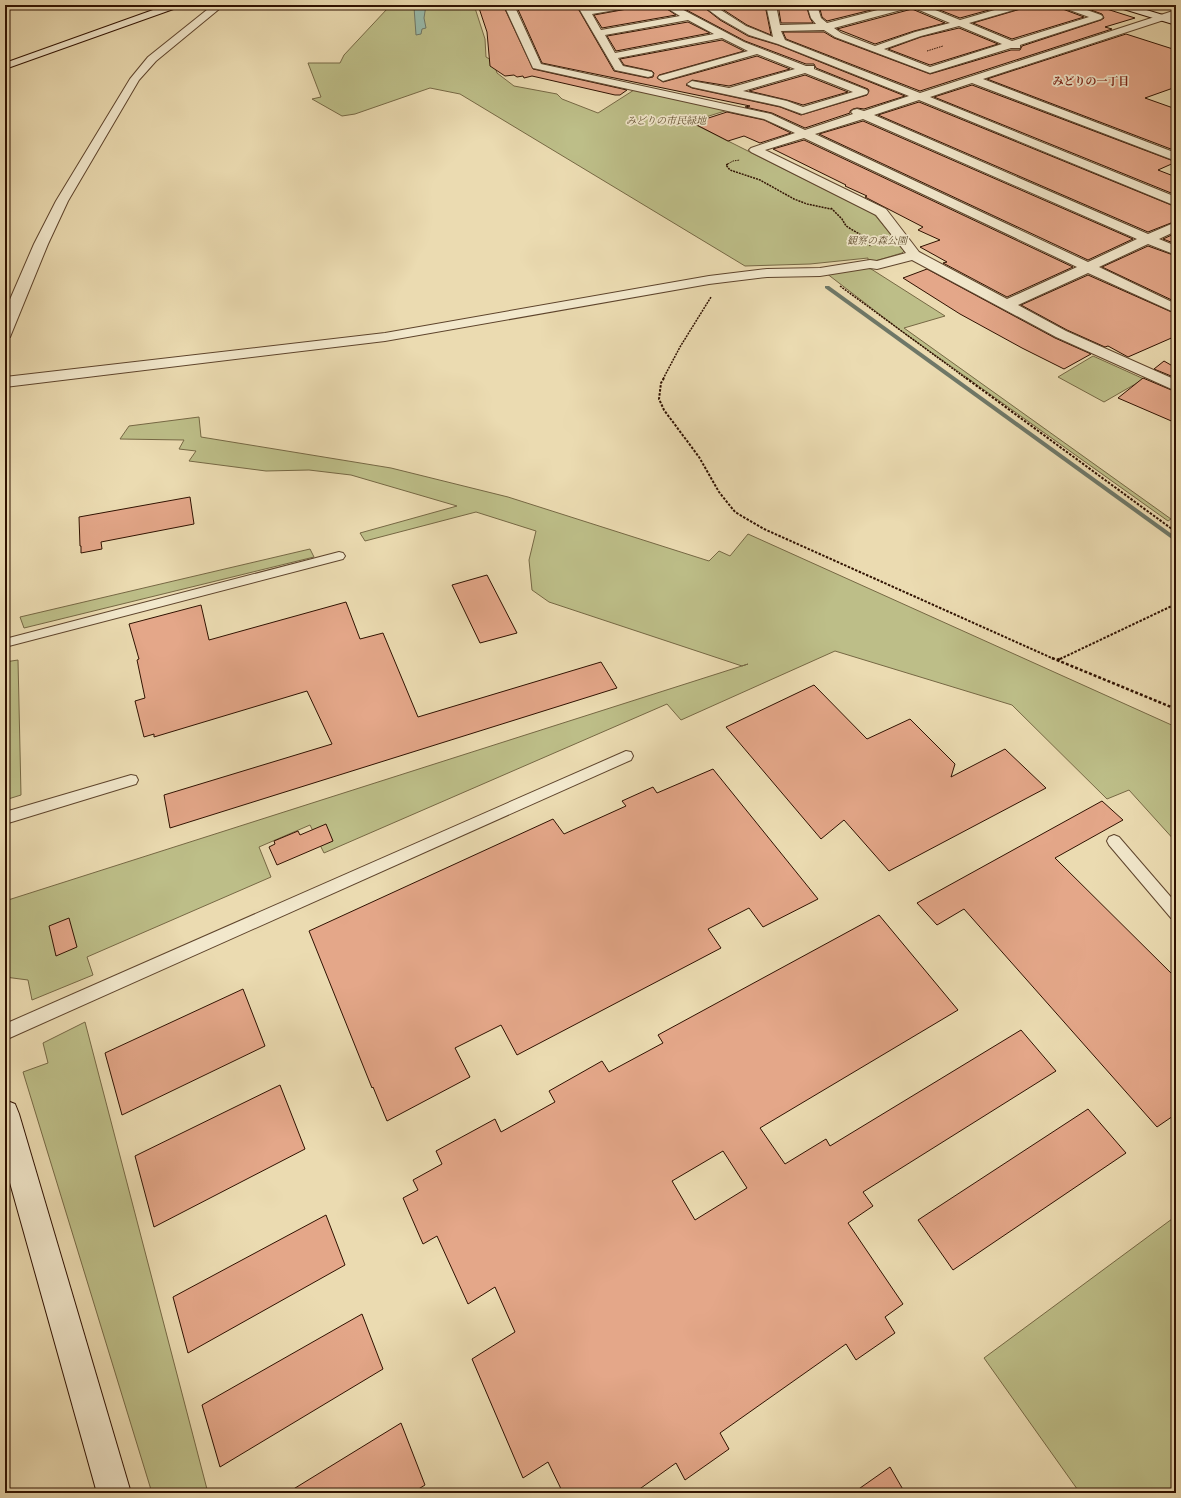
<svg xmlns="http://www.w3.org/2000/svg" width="1181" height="1498" font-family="'Libre Caslon Text','Noto Serif JP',serif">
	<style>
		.green { fill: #bdbe88; stroke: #766844 }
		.water { fill: #98bbac; stroke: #6e7767 }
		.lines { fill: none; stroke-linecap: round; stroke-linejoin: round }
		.stream { fill: #6e7767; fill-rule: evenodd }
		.building { fill: #e4a789; stroke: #2f1100; fill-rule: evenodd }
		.lane-casing { stroke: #5e442c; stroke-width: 2 }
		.street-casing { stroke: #5e442c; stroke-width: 2 }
		.secondary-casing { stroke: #2f1100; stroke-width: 2 }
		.path-far3 { stroke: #2f1100; stroke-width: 1; stroke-dasharray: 1.5 1; stroke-linecap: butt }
		.path-far2 { stroke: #2f1100; stroke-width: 1.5; stroke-dasharray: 2 1; stroke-linecap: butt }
		.path-far1 { stroke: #2f1100; stroke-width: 2; stroke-dasharray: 2.5 1.5; stroke-linecap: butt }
		.path { stroke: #2f1100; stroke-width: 2.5; stroke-dasharray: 3 2; stroke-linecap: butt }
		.lane { fill: #f2e8cc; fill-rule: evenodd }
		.street { fill: #f2e8cc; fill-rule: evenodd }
		.secondary { fill: #f2e8cc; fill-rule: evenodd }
		.labels { text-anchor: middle; stroke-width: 3.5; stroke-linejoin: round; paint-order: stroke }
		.far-park-label { font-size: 10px; font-style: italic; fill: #614e30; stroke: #f2e8cc }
		.far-neighbourhood-label { font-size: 11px; font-weight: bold; fill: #7a1f14; stroke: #f2e8cc }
	</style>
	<rect width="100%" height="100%" fill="#ebdbb1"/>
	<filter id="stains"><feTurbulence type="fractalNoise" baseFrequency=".005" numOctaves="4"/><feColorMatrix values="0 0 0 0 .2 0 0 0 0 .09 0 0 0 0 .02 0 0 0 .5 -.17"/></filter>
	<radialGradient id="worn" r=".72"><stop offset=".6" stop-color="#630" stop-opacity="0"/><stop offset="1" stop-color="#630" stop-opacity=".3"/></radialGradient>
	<g class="green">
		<polygon points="405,5 474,5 485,39 486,57 493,61 497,73 514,86 557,94 562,99 598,113 634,90 728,110 690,122 874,214 904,251 902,253 875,261 868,261 868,258 810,264 745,266 460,94 430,88 355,114 342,116 312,99 321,97 308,63 340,63 344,55 387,9"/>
		<polygon points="868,267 945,316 904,328 1171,519 1168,521 900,330 826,273"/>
		<polygon points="1093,356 1144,379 1104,402 1058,377"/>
		<polygon points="199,417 201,437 391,468 508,497 709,561 719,551 730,556 748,534 1176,727 1176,842 1129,790 1107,799 1012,705 835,651 681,720 667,704 324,853 310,825 259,847 271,877 87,957 93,975 32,1000 28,980 5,977 5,901 748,664 742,666 549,602 532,590 529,560 536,531 476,512 365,541 360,533 457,506 351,475 309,470 266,471 189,461 196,451 179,449 184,440 120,439 129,426"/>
		<polygon points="310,549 314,557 24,628 20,617"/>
		<polygon points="18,660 21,795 5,800 5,662"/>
		<polygon points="85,1022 208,1493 152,1493 23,1072 48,1063 43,1043"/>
		<polygon points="1176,1216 1176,1493 1080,1493 984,1358"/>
	</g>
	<polygon class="water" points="416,5 426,5 424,18 426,28 422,29 421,34 416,35 414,7"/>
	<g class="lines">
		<polygon class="stream" points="825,286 829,286 1176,537 1176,542 825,288"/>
	</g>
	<g class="building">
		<polygon points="478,5 503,5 533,69 627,90 620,95 615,95 532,76 524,78 523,76 517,77 514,75 505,76 490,66 487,32"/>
		<polygon points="516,5 576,5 614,71 648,78 653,77 654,73 652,71 624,65 620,59 722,40 744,51 659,75 657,78 663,82 757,56 790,69 729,86 692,80 686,85 692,88 780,107 801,115 867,95 869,91 868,89 816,68 814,64 806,64 745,41 677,5 701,5 720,20 748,36 778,45 905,96 864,109 857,108 853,109 850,111 850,113 805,128 772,113 745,107 750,106 542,63"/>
		<polygon points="633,5 661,5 676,15 602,28 594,15 627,9"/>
		<polygon points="716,5 765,5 771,35 747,25"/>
		<polygon points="778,5 806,5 810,18 813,23 781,23"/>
		<polygon points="819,5 891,5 827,21 822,17"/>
		<polygon points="927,5 1007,5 960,18"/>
		<polygon points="1028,5 1058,5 1060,8 1084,17 1012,39 973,23 1024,8"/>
		<polygon points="1077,5 1094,5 1135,18 1105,27 1112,29 920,91 786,39 783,32 824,32 834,38 930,74 1011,50 1020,50 1022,46 1101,20 1104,18 1102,14"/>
		<polygon points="912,9 945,23 914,31 875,44 837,29"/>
		<polygon points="688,22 710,33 616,51 607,36"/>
		<polygon points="959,28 998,44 930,65 888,49 921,37"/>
		<polygon points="1126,34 1176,50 1176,87 1145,98 1176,109 1176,151 987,79"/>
		<polygon points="805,75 848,92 803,105 787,100 749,91"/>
		<polygon points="972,85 1176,162 1158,170 1176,177 1176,195 934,97"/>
		<polygon points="919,102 1176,207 1176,221 1148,232 878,115"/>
		<polygon points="727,112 764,120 791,133 760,143 744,136 728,141 693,123"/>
		<polygon points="863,121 1133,239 1088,260 819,134"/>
		<polygon points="804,140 1073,267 1007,297 943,263 947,262 920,247 940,240 918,230 923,227 865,197 867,196 845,186 846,185 773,149"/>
		<polygon points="1176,233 1176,244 1163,239"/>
		<polygon points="1148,246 1176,256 1176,302 1102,267"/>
		<polygon points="927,269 1055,338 1091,354 1064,369 1022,348 960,314 903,278"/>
		<polygon points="1088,275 1176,314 1176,336 1128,357 1108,346 1105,347 1067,330 1021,305"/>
		<polygon points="1164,361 1176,368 1176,378 1154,369"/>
		<polygon points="1143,378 1176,392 1176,423 1118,398"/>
		<polygon points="190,497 194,524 101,542 102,549 81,553 81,546 80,546 79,517"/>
		<polygon points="487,575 517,633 480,643 452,585"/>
		<polygon points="346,602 360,639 383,633 418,717 601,662 617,688 170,828 164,795 332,744 307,691 154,737 154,734 144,737 135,701 145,698 137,660 139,659 129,624 201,605 209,640"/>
		<polygon points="814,685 867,739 910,719 955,764 951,777 1005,749 1046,788 889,871 844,820 821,839 726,727"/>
		<polygon points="713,769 818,899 763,927 749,908 708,929 721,948 517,1055 501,1025 455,1048 470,1077 387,1121 373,1087 372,1088 309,931 553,819 564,834 626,806 622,801 653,787 657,793"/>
		<polygon points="1102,801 1123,820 1055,858 1176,978 1176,1114 1157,1127 964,909 937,925 917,903"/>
		<polygon points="326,824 333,841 277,865 269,847 275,844 274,841 298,831 300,835"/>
		<path d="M879 915 958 1010 760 1128 785 1164 826 1139 830 1146 1021 1030 1056 1071 863 1192 873 1206 848 1223 903 1304 885 1317 895 1333 856 1360 846 1344 720 1433 729 1449 685 1480 676 1463 634 1493H563L548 1462 523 1478 472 1359 515 1332 495 1287 468 1304 437 1236 423 1244 403 1198 418 1190 413 1180 442 1164 436 1151 495 1119 501 1132 555 1102 549 1091 602 1061 609 1072 663 1043 658 1035ZM723 1151 747 1188 695 1220 672 1181Z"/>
		<polygon points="69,918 77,947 56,956 49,926"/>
		<polygon points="243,989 265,1046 122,1115 105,1053"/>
		<polygon points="280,1085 305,1149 154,1227 135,1156"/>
		<polygon points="1088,1109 1126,1153 953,1270 918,1220"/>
		<polygon points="326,1215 345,1265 188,1353 173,1297"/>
		<polygon points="362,1314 383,1369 220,1467 202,1405"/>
		<polygon points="401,1423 425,1485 412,1493 287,1493"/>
		<polygon points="890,1467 905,1493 853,1493"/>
	</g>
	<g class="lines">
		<defs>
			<g id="lane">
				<polygon points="339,552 343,553 345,556 343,559 5,647 5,639"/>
				<polygon points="626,751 631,752 633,756 631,760 5,1040 5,1024"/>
				<polygon points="131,775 136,776 138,780 136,784 5,824 5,812"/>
				<polygon points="1114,835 1119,837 1176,903 1176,919 1171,918 1109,845 1107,841 1109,837"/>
			</g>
			<g id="street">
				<polygon points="213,5 224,5 156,61 139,80 68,201 48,244 10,337 5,338 5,311 34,244 56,201 130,79 148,57"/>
				<path d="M504 5H514L541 64 771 114 805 130 853 114 851 112 853 110 857 109 864 111 909 96 778 44 749 35 721 19 702 5H713L746 26 773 37 766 5H776L780 25 816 24 811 18 807 5H817L821 18 827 23 897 5H923L960 20 1012 5H1026L1024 7 969 23 1012 41 1089 17 1061 7 1059 5H1073L1101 15 1103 17 1101 19 1020 45V48H1011L930 73 835 37 824 30 781 31 785 40 920 93 1176 10V16L983 79 1176 153V161L972 83 930 97 1176 197V206L919 100 874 115 1148 234 1176 222V231L1159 239 1176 246V255L1148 244 1099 267 1176 304V313L1088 273 1018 305 1066 331 1176 380V391L1056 337 912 260 877 269 870 268 820 276 767 277 709 284 385 341 5 387V377L385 333 709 276 767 269 820 268 870 260 877 261 906 253 876 215 751 152 749 150 751 148 795 133 764 119 533 68ZM912 7 950 23 915 32 875 46 841 33 834 28ZM959 26 1002 44 930 67 884 49 921 36ZM863 119 1137 239 1088 262 815 134ZM804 138 1077 267 1007 299 919 252 886 209 765 150Z"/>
				<path d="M577 5H587L589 9 611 5H632L627 8 592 14 601 30 680 16 662 5H674L744 42 806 66H814V69L867 90 868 92 867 94 802 114 780 106 692 87 687 84 692 81 729 88 795 69 757 54 663 81 658 78 659 76 748 51 722 38 618 58 623 66 652 72 653 74 652 76 648 77 615 70ZM688 20 714 34 615 53 605 35ZM805 73 853 92 803 107 787 101 743 91Z"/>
			</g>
			<g id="secondary">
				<polygon points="167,5 181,5 179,7 5,69 5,63"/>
				<polygon points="1115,5 1130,5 1176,19 1176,25 1117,7"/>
				<polygon points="5,1100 15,1104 19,1114 131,1493 97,1493 5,1165"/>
			</g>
		</defs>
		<use href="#lane" class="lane-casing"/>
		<use href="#street" class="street-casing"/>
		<use href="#secondary" class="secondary-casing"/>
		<g class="path-far3">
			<polyline points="927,51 943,46"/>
			<polyline points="726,165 733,161 740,160"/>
		</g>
		<g class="path-far2">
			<polyline points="728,164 726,165 730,170 760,180 794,199 807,204 831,209"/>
			<polyline points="831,208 842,219 846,226 866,238 871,247"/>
			<polyline points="840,286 967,379"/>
			<polyline points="663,379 680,347 711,297"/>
		</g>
		<g class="path-far1">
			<polyline points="664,378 661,383 659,399 664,410 699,457 719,492 735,512 764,529 1054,659"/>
			<polyline points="966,378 1176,532"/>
			<polyline points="1060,659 1176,604"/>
		</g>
		<g class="path">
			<polyline points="1052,658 1176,709"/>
			<polyline points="1057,660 1062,658"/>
		</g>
		<use href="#lane" class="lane"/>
		<use href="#street" class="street"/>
		<use href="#secondary" class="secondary"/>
	</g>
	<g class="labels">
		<g class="far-park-label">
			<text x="666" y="124">みどりの市民緑地</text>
			<text x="877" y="244">観察の森公園</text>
		</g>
		<g class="far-neighbourhood-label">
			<text x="1091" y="85">みどりの一丁目</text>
		</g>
	</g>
	<rect width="1181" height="1498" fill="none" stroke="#ebdbb1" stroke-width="20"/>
	<rect x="6" y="6" width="1169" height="1486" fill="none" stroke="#2f1100" stroke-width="2"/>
	<rect x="10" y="10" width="1161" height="1478" fill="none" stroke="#2f1100"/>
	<rect width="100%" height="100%" filter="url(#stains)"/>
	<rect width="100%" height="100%" fill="url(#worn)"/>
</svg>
